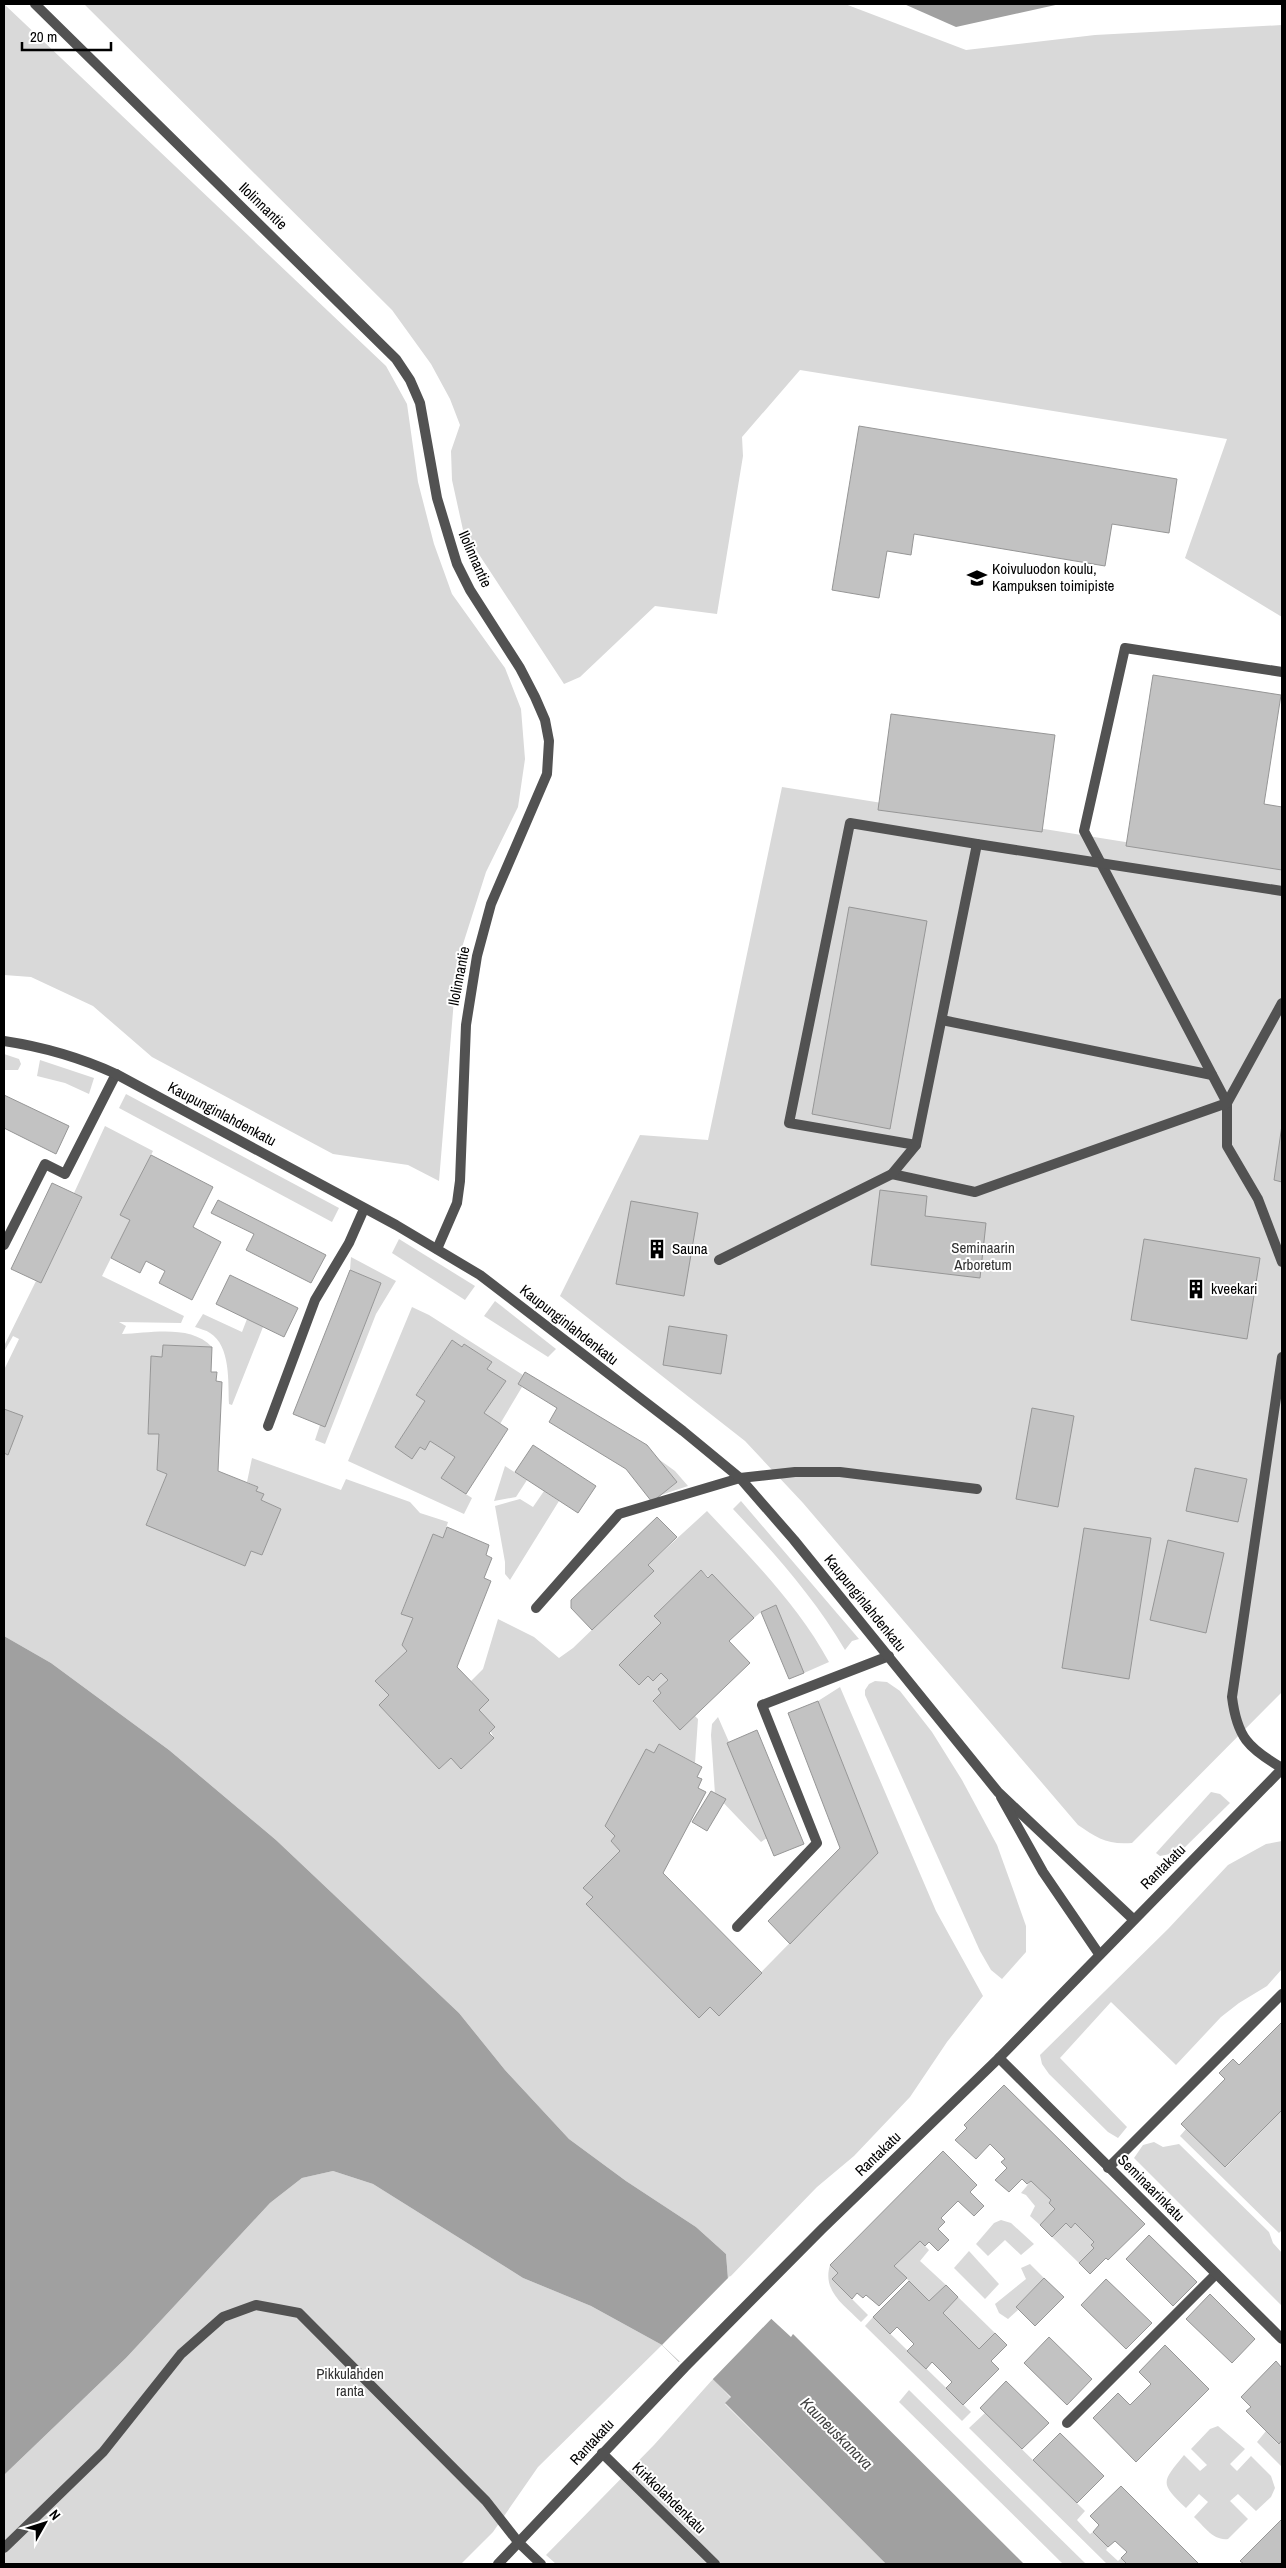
<svg xmlns="http://www.w3.org/2000/svg" width="1286" height="2568" font-family="'Archivo Narrow',sans-serif">
	<style>
		.green { fill: #d9d9d9 }
		.water { fill: #a0a0a0 }
		.pier { fill: #fff }
		.building { fill: #c2c2c2; stroke: #969696 }
		.lines { fill: none; stroke-linecap: round; stroke-linejoin: round }
		.service { stroke: #525252; stroke-width: 10 }
		.minor { stroke: #525252; stroke-width: 10 }
		.labels { text-anchor: middle; stroke-width: 4; stroke-linejoin: round; paint-order: stroke }
		.street-label { font-size: 15px; fill: #000; stroke: #fff }
		.poi-label { font-size: 15px; fill: #000; stroke: #fff; text-anchor: start }
		.park-label { font-size: 15px; fill: #303030; stroke: #fff }
		.water-label { font-size: 16px; font-style: italic; fill: #414141; stroke: #fff }
	</style>
	<rect width="100%" height="100%" fill="#fff"/>
	<g class="green">
		<polygon points="4,4 386,366 407,404 418,482 434,544 452,594 505,668 521,709 525,759 518,807 486,872 457,963 439,1181 408,1165 333,1154 152,1057 93,1006 31,977 4,975"/>
		<polygon points="84,4 845,4 966,50 1095,35 1282,25 1282,617 1185,558 1227,439 800,370 742,437 743,456 717,614 655,606 580,677 564,684 463,530 452,480 451,451 460,425 450,399 431,364 392,310"/>
		<path d="M782 787 1282 867V1692L1132 1843C1107 1845 1097 1838 1078 1825L803 1503 745 1441 560 1296 640 1135 708 1140Z"/>
		<polygon points="4,1054 19,1059 21,1064 18,1070 4,1070"/>
		<polygon points="40,1060 94,1078 89,1094 65,1083 37,1076"/>
		<polygon points="126,1094 339,1208 332,1222 119,1108"/>
		<path d="M105 1126 153 1151 121 1215 130 1220 102 1276 184 1316 181 1323 119 1322 126 1326 122 1334C150 1333 191 1324 212 1347L163 1345 162 1357 151 1356 148 1433 159 1434 167 1474 146 1524 245 1565 251 1551 262 1555 281 1509 261 1500 264 1494 256 1491 258 1487 247 1482 252 1458 341 1490 346 1479 410 1502 420 1513 448 1522 443 1538 433 1534 401 1613 413 1618 402 1645 407 1651 375 1681 389 1695 379 1705 439 1769 451 1758 462 1768 494 1738 479 1710 489 1700 471 1681 483 1669 498 1619 534 1637 559 1658 573 1648 653 1571 648 1565 707 1511C751 1558 798 1605 829 1662L804 1673 776 1606 761 1612 754 1618 701 1570 654 1616 661 1623 619 1665 639 1685 648 1676 653 1681 661 1673 668 1680 658 1689 661 1693 653 1702 680 1730 695 1716 698 1719 695 1763 659 1744 654 1753 646 1749 615 1836 611 1841 620 1851 584 1888 593 1897 586 1904 699 2018 710 2007 719 2015 878 1853 818 1701 840 1687 936 1911 983 1996 947 2042 910 2097 854 2156 817 2187 728 2279 726 2254 696 2227 626 2181 569 2139 505 2070 459 2013 276 1840 169 1750 51 1663 4 1636V1453L8 1454 23 1417 4 1409V1370L19 1339 13 1336 4 1352V1346L36 1281 41 1283 82 1198 74 1193Z"/>
		<polygon points="399,1239 475,1286 465,1300 392,1253"/>
		<polygon points="351,1257 396,1281 376,1314 325,1444 315,1440 320,1425 325,1426 381,1283 350,1270"/>
		<polygon points="495,1301 556,1349 548,1357 484,1316"/>
		<polygon points="412,1307 429,1315 523,1375 518,1384 522,1387 500,1424 484,1413 506,1381 487,1369 492,1362 464,1344 462,1347 452,1340 416,1394 425,1401 395,1447 412,1459 420,1447 425,1450 430,1441 455,1457 441,1478 472,1498 464,1514 348,1461"/>
		<path d="M203 1314 242 1332 247 1319 263 1327 232 1405 229 1404C228 1383 231 1346 210 1333 206 1330 200 1329 195 1327Z"/>
		<polygon points="657,1458 675,1471 688,1486 661,1495 677,1482"/>
		<polygon points="505,1466 527,1480 516,1497 494,1501"/>
		<polygon points="544,1491 559,1501 510,1580 505,1574 505,1562 495,1506 520,1499 533,1507"/>
		<path d="M741 1501 859 1639 852 1641 845 1650C814 1597 775 1554 733 1509Z"/>
		<polygon points="875,1681 887,1682 900,1691 932,1732 962,1780 997,1845 1014,1892 1026,1926 1026,1952 1002,1979 991,1970 980,1951 865,1695 865,1690 869,1684"/>
		<polygon points="718,1717 729,1742 727,1743 767,1838 761,1842 715,1794 711,1735 712,1724"/>
		<polygon points="1211,1792 1220,1794 1230,1803 1180,1852 1160,1856 1156,1853"/>
		<polygon points="1282,1841 1282,1969 1267,1986 1239,2003 1221,2017 1176,2065 1111,2002 1060,2058 1127,2127 1118,2138 1108,2132 1049,2074 1042,2064 1040,2055 1168,1929 1228,1865 1266,1844"/>
		<polygon points="1282,2110 1282,2230 1279,2233 1180,2136 1186,2129 1226,2167"/>
		<polygon points="1154,2142 1163,2147 1179,2144 1269,2232 1273,2243 1282,2253 1282,2306 1134,2158 1143,2145"/>
		<polygon points="333,2171 373,2184 523,2278 591,2306 662,2345 538,2467 493,2532 461,2564 4,2564 4,2475 126,2358 270,2203 302,2178"/>
		<polygon points="1031,2181 1051,2200 1055,2209 1040,2225 1030,2216 1035,2206 1026,2195 1021,2193"/>
		<polygon points="1001,2220 1011,2223 1034,2244 1021,2255 1005,2240 988,2256 976,2244 994,2223"/>
		<polygon points="1066,2223 1071,2228 1075,2223 1094,2242 1091,2245 1094,2248 1079,2263 1052,2237"/>
		<polygon points="920,2241 929,2250 920,2261 946,2285 929,2301 894,2266"/>
		<polygon points="969,2251 999,2284 985,2299 954,2268"/>
		<polygon points="1030,2264 1044,2278 1016,2307 1018,2310 1008,2319 999,2313 995,2304 1026,2279 1021,2268"/>
		<path d="M830 2265 838 2273 832 2279 868 2315 861 2322C844 2305 822 2291 830 2265Z"/>
		<polygon points="958,2297 995,2333 979,2349 943,2313"/>
		<polygon points="873,2317 971,2412 962,2421 865,2326"/>
		<polygon points="713,2379 731,2398 725,2404 886,2564 556,2564 546,2555 654,2445"/>
		<polygon points="909,2390 1086,2564 1063,2564 899,2402"/>
		<polygon points="985,2413 1085,2511 1077,2520 1090,2534 1093,2532 1108,2547 1106,2550 1118,2561 1121,2558 1127,2564 1107,2564 969,2428"/>
		<path d="M1218 2426 1245 2449 1230 2464 1237 2471 1251 2456 1271 2476 1275 2488 1271 2497 1256 2511 1238 2494 1230 2501 1248 2519 1228 2539C1213 2541 1204 2526 1194 2517L1208 2502 1199 2494 1186 2508C1160 2483 1161 2483 1184 2455L1200 2471 1207 2465 1191 2449 1210 2429Z"/>
		<polygon points="1266,2431 1278,2444 1282,2440 1282,2467 1257,2442"/>
	</g>
	<g class="water">
		<polygon points="904,4 1060,4 956,27"/>
		<polygon points="4,1636 51,1663 169,1750 276,1840 459,2013 505,2070 569,2139 626,2181 696,2227 726,2254 728,2279 791,2337 793,2334 1024,2564 886,2564 725,2403 731,2397 687,2354 679,2362 662,2345 591,2306 523,2278 373,2184 333,2171 302,2178 270,2203 126,2358 4,2475"/>
	</g>
	<polygon class="pier" points="730,2276 774,2316 711,2381 687,2357 681,2363 662,2345"/>
	<g class="building">
		<polygon points="859,426 1177,479 1169,533 1112,524 1105,566 914,534 911,555 887,551 879,598 832,590"/>
		<polygon points="1153,675 1281,695 1264,804 1282,807 1282,870 1126,846"/>
		<polygon points="891,714 1055,735 1042,832 878,810"/>
		<polygon points="849,907 927,921 890,1129 812,1114"/>
		<polygon points="4,1095 69,1126 56,1154 4,1128"/>
		<polygon points="1282,1125 1282,1182 1274,1180"/>
		<polygon points="151,1155 213,1187 193,1227 221,1242 192,1300 159,1283 165,1271 146,1261 140,1273 111,1258 130,1220 120,1215"/>
		<polygon points="52,1183 82,1197 41,1283 11,1269"/>
		<polygon points="880,1190 927,1196 925,1216 986,1223 980,1278 871,1265"/>
		<polygon points="218,1200 326,1255 311,1283 246,1250 254,1234 211,1213"/>
		<polygon points="631,1201 698,1213 684,1296 616,1284"/>
		<polygon points="1144,1239 1260,1258 1247,1339 1131,1320"/>
		<polygon points="350,1270 381,1283 325,1427 293,1414"/>
		<polygon points="230,1275 298,1308 284,1337 216,1304"/>
		<polygon points="669,1326 727,1335 721,1374 663,1365"/>
		<polygon points="452,1340 462,1347 464,1344 492,1362 487,1369 506,1381 484,1413 508,1429 466,1494 441,1478 455,1457 430,1441 425,1450 420,1447 412,1459 395,1447 425,1401 416,1395"/>
		<polygon points="163,1345 212,1347 211,1372 217,1372 216,1381 222,1382 218,1471 258,1487 256,1491 264,1494 261,1500 281,1509 262,1555 251,1551 245,1566 146,1525 167,1474 157,1470 159,1434 148,1434 151,1356 162,1357"/>
		<polygon points="525,1372 647,1445 677,1482 652,1502 626,1469 549,1422 557,1408 518,1384"/>
		<polygon points="1032,1408 1074,1416 1058,1507 1016,1499"/>
		<polygon points="4,1409 23,1416 8,1455 4,1453"/>
		<polygon points="533,1445 596,1486 578,1513 515,1472"/>
		<polygon points="1195,1468 1247,1479 1238,1522 1186,1511"/>
		<polygon points="657,1517 677,1537 648,1565 654,1571 592,1630 571,1608 571,1600"/>
		<polygon points="447,1527 489,1545 486,1555 492,1558 484,1578 491,1581 457,1667 489,1700 479,1710 495,1727 489,1733 494,1738 461,1769 451,1758 439,1769 379,1705 389,1695 375,1681 407,1651 402,1645 413,1618 401,1614 433,1534 443,1538"/>
		<polygon points="1084,1528 1151,1538 1129,1679 1062,1668"/>
		<polygon points="1168,1540 1224,1553 1206,1633 1150,1620"/>
		<polygon points="701,1570 708,1578 712,1574 754,1618 729,1641 750,1663 680,1730 653,1701 661,1693 658,1689 668,1680 661,1673 653,1681 648,1676 639,1685 619,1665 661,1623 654,1616"/>
		<polygon points="776,1605 804,1673 789,1679 761,1612"/>
		<polygon points="818,1701 878,1853 790,1944 768,1921 840,1848 788,1713"/>
		<polygon points="757,1730 804,1844 774,1856 727,1743"/>
		<polygon points="659,1744 702,1767 697,1777 702,1779 698,1788 706,1792 663,1873 762,1973 719,2016 710,2007 699,2018 586,1904 593,1897 583,1888 620,1851 611,1841 615,1836 605,1826 646,1749 654,1753"/>
		<polygon points="711,1791 726,1799 707,1831 692,1822"/>
		<polygon points="1282,2022 1282,2110 1225,2167 1181,2124 1225,2079 1219,2073 1233,2059 1239,2065"/>
		<polygon points="1004,2085 1145,2224 1108,2260 1106,2258 1090,2274 1079,2263 1094,2248 1091,2245 1094,2242 1075,2223 1071,2228 1066,2223 1052,2237 1040,2225 1055,2209 1049,2203 1051,2200 1031,2181 1027,2184 1022,2179 1009,2192 995,2180 1007,2168 1001,2162 1005,2159 990,2144 976,2159 955,2140 967,2128 964,2125"/>
		<polygon points="943,2151 977,2185 970,2192 984,2206 974,2216 958,2201 941,2218 945,2222 938,2229 949,2240 938,2251 929,2242 925,2246 920,2241 894,2266 907,2278 879,2306 866,2295 863,2298 857,2293 852,2299 832,2279 838,2273 830,2265"/>
		<polygon points="1149,2235 1197,2282 1173,2306 1126,2259"/>
		<polygon points="1044,2278 1064,2297 1035,2326 1016,2307"/>
		<polygon points="1106,2279 1152,2323 1126,2349 1081,2305"/>
		<polygon points="909,2281 929,2301 946,2285 958,2297 943,2313 979,2349 995,2333 1007,2345 991,2361 999,2369 963,2405 946,2388 952,2382 932,2362 926,2369 907,2351 914,2344 897,2327 890,2334 873,2317"/>
		<polygon points="1210,2294 1255,2339 1232,2363 1186,2319"/>
		<polygon points="1049,2337 1092,2379 1067,2405 1024,2363"/>
		<polygon points="1165,2345 1209,2389 1136,2462 1093,2418 1118,2393 1130,2405 1151,2384 1139,2372"/>
		<polygon points="1276,2361 1282,2368 1282,2440 1279,2444 1246,2411 1251,2407 1241,2397"/>
		<polygon points="1006,2381 1049,2423 1022,2449 980,2408"/>
		<polygon points="1060,2433 1104,2476 1077,2503 1033,2460"/>
		<polygon points="1121,2486 1199,2564 1127,2564 1121,2558 1127,2552 1115,2541 1108,2547 1093,2532 1099,2525 1090,2516"/>
		<polygon points="1282,2519 1282,2564 1244,2564 1240,2561"/>
	</g>
	<g class="lines">
		<g class="service">
			<polyline points="1282,1003 1227,1103 1227,1146 1258,1199 1282,1262"/>
			<polyline points="942,1020 1212,1075"/>
			<polyline points="916,1145 789,1123 850,823 977,844"/>
			<polyline points="892,1174 975,1192 1227,1103 1084,831 1125,648 1282,672"/>
			<polyline points="4,1245 45,1164 65,1174 116,1074"/>
			<polyline points="719,1260 892,1174 916,1145 977,844 1282,891"/>
			<polyline points="268,1426 315,1300 349,1243 364,1209"/>
			<polyline points="536,1608 619,1514 740,1478 795,1472 840,1472 977,1489"/>
			<polyline points="737,1927 817,1843 762,1705 889,1656"/>
			<polyline points="1108,2168 1282,1994"/>
			<polyline points="1067,2423 1216,2274"/>
			<polyline points="4,2548 103,2452 181,2354 223,2317 256,2305 299,2313 486,2501 519,2543"/>
		</g>
		<g class="minor">
			<polyline points="35,4 396,359 410,380 420,403 437,498 457,564 470,590 520,668 535,697 545,720 549,741 547,774 491,904 477,956 466,1025 460,1181 457,1203 437,1249"/>
			<path d="M4 1041C44 1047 79 1057 116 1074L396 1225 480 1275 683 1431 740 1478 794 1540 998 1792 1133 1919"/>
			<path d="M1282 1357 1232 1697C1237 1737 1248 1748 1282 1768"/>
			<polyline points="1001,1797 1043,1872 1099,1954"/>
			<polyline points="999,2058 1282,2339"/>
			<polyline points="602,2453 715,2564"/>
			<polyline points="519,2543 541,2564"/>
			<polyline points="498,2564 685,2367 822,2229 999,2058 1282,1769"/>
		</g>
	</g>
	<defs>
		<symbol id="school-bare" viewBox="-9 -9 18 18"><path d="M0-5L7-2L0 1L-7-2ZM-4 1L0 2.5L4 1V4Q0 6-4 4Z" fill="#000" stroke="#fff" stroke-width="2.5" paint-order="stroke"/></symbol>
		<symbol id="building-bare" viewBox="-9 -9 18 18"><path d="M-4-6H4V6H1V3H-1V6H-4ZM-2.5-4.3h1.7v1.8h-1.7ZM.8-4.3h1.7v1.8H.8ZM-2.5-1h1.7V.8h-1.7ZM.8-1h1.7V.8H.8Z" fill="#000" stroke="#fff" stroke-width="2.5" paint-order="stroke"/></symbol>
	</defs>
	<g fill-rule="evenodd">
		<use href="#school-bare" x="963" y="564" width="28" height="28"/>
		<use href="#building-bare" x="643" y="1235" width="28" height="28"/>
		<use href="#building-bare" x="1182" y="1275" width="28" height="28"/>
	</g>
	<g class="labels">
		<g class="street-label">
			<text transform="translate(263 206) rotate(44)" y="5">Ilolinnantie</text>
			<text transform="translate(475 559) rotate(66)" y="5">Ilolinnantie</text>
			<text transform="translate(459 976) rotate(-79)" y="5">Ilolinnantie</text>
			<text transform="translate(222 1114) rotate(28)" y="5">Kaupunginlahdenkatu</text>
			<text transform="translate(569 1325) rotate(38)" y="5">Kaupunginlahdenkatu</text>
			<text transform="translate(865 1603) rotate(51)" y="5">Kaupunginlahdenkatu</text>
			<text transform="translate(1163 1867) rotate(-45)" y="5">Rantakatu</text>
			<text transform="translate(878 2154) rotate(-44)" y="5">Rantakatu</text>
			<text transform="translate(1151 2188) rotate(45)" y="5">Seminaarinkatu</text>
			<text transform="translate(592 2442) rotate(-47)" y="5">Rantakatu</text>
			<text transform="translate(669 2498) rotate(44)" y="5">Kirkkolahdenkatu</text>
		</g>
		<g class="poi-label">
			<text x="992" y="574">Koivuluodon koulu,<tspan x="992" dy="17">Kampuksen toimipiste</tspan></text>
			<text x="672" y="1254">Sauna</text>
			<text x="1211" y="1294">kveekari</text>
		</g>
		<g class="park-label">
			<text x="983" y="1253">Seminaarin<tspan x="983" dy="17">Arboretum</tspan></text>
			<text x="350" y="2379">Pikkulahden<tspan x="350" dy="17">ranta</tspan></text>
		</g>
		<g class="water-label">
			<text transform="translate(837 2433) rotate(45)" y="6">Kauneuskanava</text>
		</g>
	</g>
	<rect width="1286" height="2568" fill="none" stroke="#000000" stroke-width="10"/>
	<g transform="translate(45 2523) rotate(51)" stroke="#ffffff" stroke-width="4" paint-order="stroke">
	<path d="M0-4L9 19L0 12L-9 19Z" fill="#000000"/>
	<text y="-8" font-size="14" font-weight="bold" text-anchor="middle" fill="#000000">N</text>
	</g>
	<path d="M22 42v8h89v-8" fill="none" stroke="#000000" stroke-width="2.5"/>
	<text x="30" y="42" font-size="15" fill="#000000" stroke="#ffffff" stroke-width="4" paint-order="stroke">20 m</text>
</svg>
